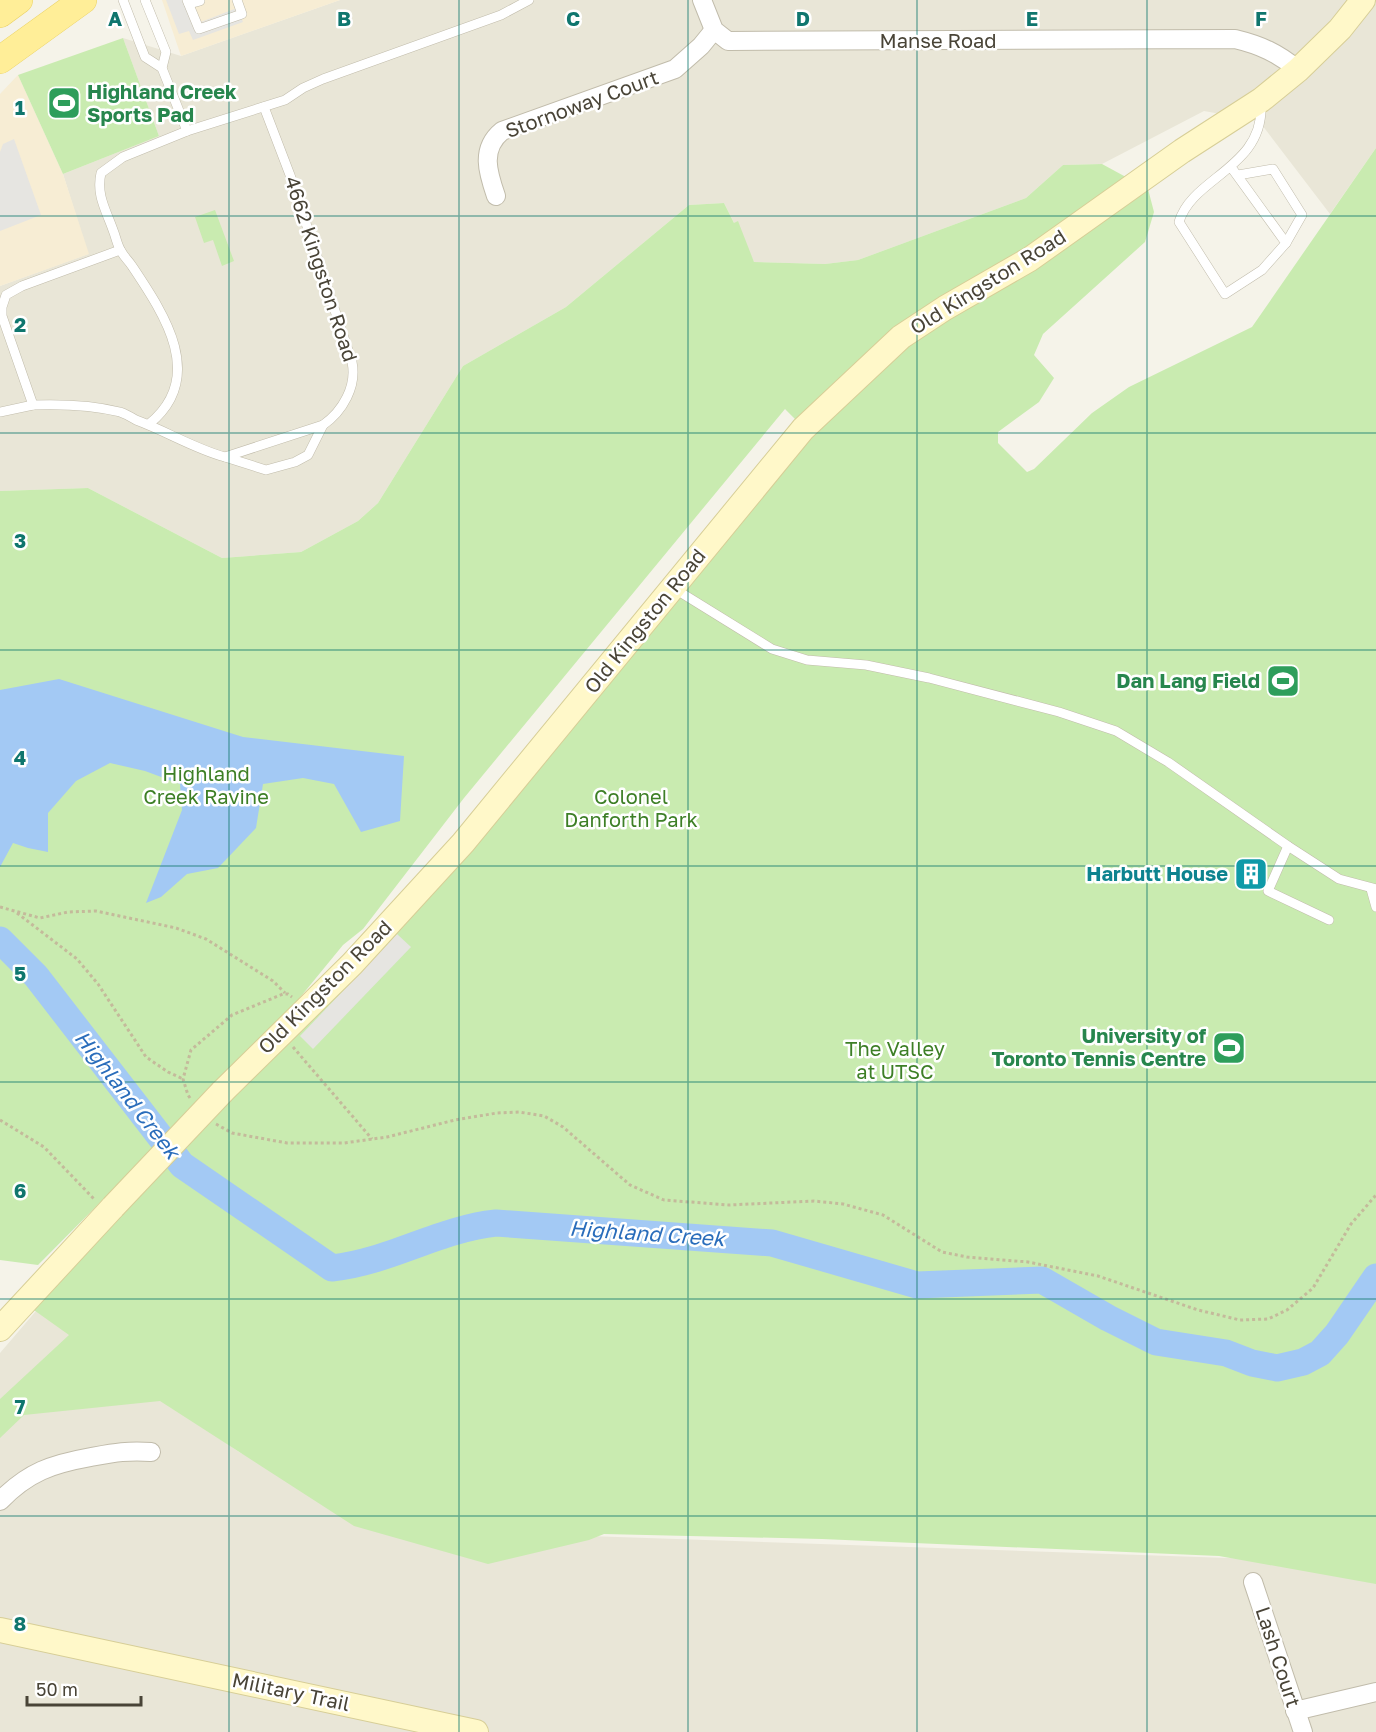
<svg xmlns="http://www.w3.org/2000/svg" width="1376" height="1732" font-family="'Golos Text',sans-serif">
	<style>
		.residential { fill: #e9e6d7 }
		.commercial { fill: #f7edd4 }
		.green { fill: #c9ebb0 }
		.parking { fill: #e6e5e1 }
		.water { fill: #a3c9f4 }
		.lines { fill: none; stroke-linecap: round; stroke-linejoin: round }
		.river { stroke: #a3c9f4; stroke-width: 27 }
		.lane-casing { stroke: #c1bcab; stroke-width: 10 }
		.street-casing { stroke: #c1bcab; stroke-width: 20 }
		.secondary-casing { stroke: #d7ce97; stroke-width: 26 }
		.primary-casing { stroke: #ead162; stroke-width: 28 }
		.path { stroke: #c4ba9b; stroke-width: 3; stroke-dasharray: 3 3; stroke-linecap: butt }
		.lane { stroke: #fff; stroke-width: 9 }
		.street { stroke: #fff; stroke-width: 18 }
		.secondary { stroke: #fff8c9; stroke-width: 24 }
		.primary { stroke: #ffee98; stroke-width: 27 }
		.secondary-bridge-casing { stroke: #d7ce97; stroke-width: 26; stroke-linecap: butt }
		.secondary-bridge { stroke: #fff8c9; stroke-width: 24 }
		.grid { fill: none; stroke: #0f766e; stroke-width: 1.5; stroke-opacity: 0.55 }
		.labels { text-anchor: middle; stroke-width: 5; stroke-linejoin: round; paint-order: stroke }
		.street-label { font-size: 20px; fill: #494437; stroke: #fff }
		.leisure-label { font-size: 20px; font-weight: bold; fill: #27864d; stroke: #fff; text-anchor: end }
		.park-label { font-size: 20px; fill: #3d7f26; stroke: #fff }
		.culture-label { font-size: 20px; font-weight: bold; fill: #0d838f; stroke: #fff; text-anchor: end }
		.water-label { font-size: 21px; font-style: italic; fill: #2a6dbb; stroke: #fff }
		.grid-label { font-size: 20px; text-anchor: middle; font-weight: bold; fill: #0f766e; stroke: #fff; stroke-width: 5; stroke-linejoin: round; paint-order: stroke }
	</style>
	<rect width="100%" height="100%" fill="#f5f3e9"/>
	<g class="residential">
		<polygon points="340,0 1376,0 1376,148 1330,214 1259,121 1204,111 1102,164 1063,165 1026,198 858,260 825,264 754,262 724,203 689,205 566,307 463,366 378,503 358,521 301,552 222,558 88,488 0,491 0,286 88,254 63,174 159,136 123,38 181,56"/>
		<polygon points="36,1311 239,1452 384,1529 1376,1563 1376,1732 0,1732 0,1353"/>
	</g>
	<g class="commercial">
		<polygon points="162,0 340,0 181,56"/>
		<polygon points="18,75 63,174 89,254 0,286 0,94"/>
	</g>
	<g class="green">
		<polygon points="123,38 159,136 63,174 18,75"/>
		<polygon points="1376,148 1376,1584 1219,1556 822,1539 604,1534 589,1540 488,1564 354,1526 160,1401 24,1415 0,1438 0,1399 69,1335 31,1308 320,1004 795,419 785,409 464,798 363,929 343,945 284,1017 38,1265 0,1260 0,491 88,488 222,558 301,552 358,521 378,503 463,366 566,307 689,205 724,203 734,223 738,221 754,262 825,264 858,260 1026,198 1063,165 1102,164 1148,189 1154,212 1145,242 1043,334 1034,355 1054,378 1039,402 998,432 998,443 1027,472 1034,469 1092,413 1129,387 1252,327"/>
		<polygon points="215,210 234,261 222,266 213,240 204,243 195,217"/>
	</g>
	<g class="parking">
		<polygon points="166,0 183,0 193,25 237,8 243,22 193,40 189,31 179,34"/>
		<polygon points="14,139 41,215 0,231 0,152 3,144"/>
		<polygon points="397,934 411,947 313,1049 300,1036"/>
	</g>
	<polygon class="water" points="59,679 243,737 404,756 400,821 361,832 334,784 303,778 263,784 256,828 218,868 187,874 161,897 146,903 182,810 180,784 145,771 110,763 76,781 48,813 48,852 28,848 13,843 0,867 0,690"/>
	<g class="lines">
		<path class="river" d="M0 940 36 976 182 1165 332 1268C389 1262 439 1229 496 1223L772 1243 917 1285 1042 1280 1108 1318 1156 1342 1226 1353 1252 1363 1277 1368 1303 1362 1320 1353 1337 1334 1376 1277"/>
		<defs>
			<g id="lane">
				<polyline points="123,0 145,57 162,68"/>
				<polyline points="145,0 166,52 162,68 187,131"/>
				<polyline points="187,0 199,29 242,14 237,0"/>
				<polyline points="189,4 200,1"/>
				<path d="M1231 167 1286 243 1262 270 1225 294 1179 222C1192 177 1264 168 1261 104"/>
				<polyline points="1238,175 1273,169 1302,215 1286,243"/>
				<path d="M120 250 22 286 6 295 2 307V316L33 405C61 404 92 405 120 412 126 414 131 417 136 420 166 431 195 449 225 457L323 425C343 411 357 386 352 362L290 175 264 107"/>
				<polyline points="0,412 33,405"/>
				<path d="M149 424C207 377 164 314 132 266 129 261 124 257 121 251 117 245 116 237 113 230 106 210 96 195 101 173L123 157 187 131 285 100 303 88 323 79 501 15 529 0"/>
				<polyline points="225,457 266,470 295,462 308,455 323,425"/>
				<polyline points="675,589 772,649 807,660 866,665 929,678 1059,712 1116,731 1168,762 1288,846 1339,879 1376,889"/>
				<polyline points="1288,846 1268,891 1329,920"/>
				<polyline points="1371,889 1376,907"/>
			</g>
			<g id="street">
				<path d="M702 0 714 30 728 41 1235 39C1260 45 1278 53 1298 70"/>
				<path d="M496 196C488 173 480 149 502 131L675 69 701 46 714 30"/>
				<path d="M0 1501C28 1472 52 1464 91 1457 113 1453 128 1450 151 1452"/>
				<polyline points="1253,1582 1303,1732"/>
				<polyline points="1295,1711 1376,1692"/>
			</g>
			<g id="secondary">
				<polyline points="222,1092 352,964 463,843 803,429 901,337 945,308 1030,259 1182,151 1261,100 1298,70 1340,29 1363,0"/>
				<polyline points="0,1329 113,1207"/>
				<polyline points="0,1630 476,1732"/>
			</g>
			<g id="primary">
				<polyline points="0,14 19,0"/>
				<polyline points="0,60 83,0"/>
			</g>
		</defs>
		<use href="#lane" class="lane-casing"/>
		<use href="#street" class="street-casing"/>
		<use href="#secondary" class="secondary-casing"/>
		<use href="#primary" class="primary-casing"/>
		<g class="path">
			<polyline points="0,907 40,918 68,912 96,911 176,928 206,939 273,981 285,993"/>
			<polyline points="17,913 77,959 98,984 146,1057 168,1072 183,1079"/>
			<polyline points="293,1047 372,1139"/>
			<polyline points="190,1098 188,1095 183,1079 191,1050 232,1015 283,994 288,994 292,997"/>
			<polyline points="0,1120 44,1147 94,1199"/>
			<polyline points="216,1124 232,1133 287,1143 344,1143 387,1137 455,1120 497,1113 519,1112 544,1116 563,1127 630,1185 664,1200 729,1205 814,1201 843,1204 883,1215 942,1252 967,1257 1028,1262 1098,1276 1198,1310 1240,1320 1268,1319 1287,1310 1313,1288 1351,1224 1376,1195"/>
		</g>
		<use href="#lane" class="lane"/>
		<use href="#street" class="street"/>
		<use href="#secondary" class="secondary"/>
		<use href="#primary" class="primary"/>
		<defs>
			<polyline id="secondary-bridge" points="113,1207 222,1092"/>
		</defs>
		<use href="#secondary-bridge" class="secondary-bridge-casing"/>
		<use href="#secondary-bridge" class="secondary-bridge"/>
	</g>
	<path class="grid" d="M229 0V1732M459 0V1732M688 0V1732M917 0V1732M1147 0V1732M0 216H1376M0 433H1376M0 650H1376M0 866H1376M0 1082H1376M0 1299H1376M0 1516H1376"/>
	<defs>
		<symbol id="stadium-square" viewBox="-11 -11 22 22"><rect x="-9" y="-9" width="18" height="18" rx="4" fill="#2e9e5b" stroke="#fff"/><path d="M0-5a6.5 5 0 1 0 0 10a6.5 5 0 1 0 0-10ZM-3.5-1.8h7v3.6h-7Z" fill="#fff"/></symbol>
		<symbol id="building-square" viewBox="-11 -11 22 22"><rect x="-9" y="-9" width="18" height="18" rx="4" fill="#0f9aa8" stroke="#fff"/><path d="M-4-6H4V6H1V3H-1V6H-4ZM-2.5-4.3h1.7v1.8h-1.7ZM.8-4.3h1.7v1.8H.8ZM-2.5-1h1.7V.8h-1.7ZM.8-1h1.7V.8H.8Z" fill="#fff"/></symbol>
	</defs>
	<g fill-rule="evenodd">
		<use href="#stadium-square" x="45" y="84" width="38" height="38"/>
		<use href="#stadium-square" x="1264" y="662" width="38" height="38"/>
		<use href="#building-square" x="1232" y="855" width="38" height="38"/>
		<use href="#stadium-square" x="1210" y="1029" width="38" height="38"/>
	</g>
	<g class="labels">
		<g class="street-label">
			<text x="938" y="48">Manse Road</text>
			<text transform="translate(582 104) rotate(-20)" y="7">Stornoway Court</text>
			<text transform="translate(321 269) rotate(72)" y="7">4662 Kingston Road</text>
			<text transform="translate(988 282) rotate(-32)" y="7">Old Kingston Road</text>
			<text transform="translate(645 621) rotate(-51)" y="7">Old Kingston Road</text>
			<text transform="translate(325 987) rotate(-45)" y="7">Old Kingston Road</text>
			<text transform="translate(1278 1657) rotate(72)" y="7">Lash Court</text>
			<text transform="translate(291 1692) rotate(12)" y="7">Military Trail</text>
		</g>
		<g class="leisure-label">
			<text x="87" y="99" text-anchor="start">Highland Creek<tspan x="87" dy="23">Sports Pad</tspan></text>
			<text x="1260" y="688">Dan Lang Field</text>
			<text x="1206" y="1043">University of<tspan x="1206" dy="23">Toronto Tennis Centre</tspan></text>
		</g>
		<g class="park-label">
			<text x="206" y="781">Highland<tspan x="206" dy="23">Creek Ravine</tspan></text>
			<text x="631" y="804">Colonel<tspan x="631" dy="23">Danforth Park</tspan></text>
			<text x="895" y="1056">The Valley<tspan x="895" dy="23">at UTSC</tspan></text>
		</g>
		<g class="culture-label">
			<text x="1228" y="881">Harbutt House</text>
		</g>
		<g class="water-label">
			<text transform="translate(127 1095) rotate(52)" y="7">Highland Creek</text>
			<text transform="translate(647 1234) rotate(4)" y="7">Highland Creek</text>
		</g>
	</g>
	<g class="grid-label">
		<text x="115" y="26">A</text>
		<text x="344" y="26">B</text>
		<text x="573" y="26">C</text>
		<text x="803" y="26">D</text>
		<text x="1032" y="26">E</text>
		<text x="1261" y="26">F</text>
		<text x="20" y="115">1</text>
		<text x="20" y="332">2</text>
		<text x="20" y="548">3</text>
		<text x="20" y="765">4</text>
		<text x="20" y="981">5</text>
		<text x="20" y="1198">6</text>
		<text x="20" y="1414">7</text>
		<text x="20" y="1631">8</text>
	</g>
	<path d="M27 1696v9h114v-9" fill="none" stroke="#494437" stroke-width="3"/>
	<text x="36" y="1696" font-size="18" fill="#494437" stroke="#ffffff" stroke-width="4.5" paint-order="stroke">50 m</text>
</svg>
